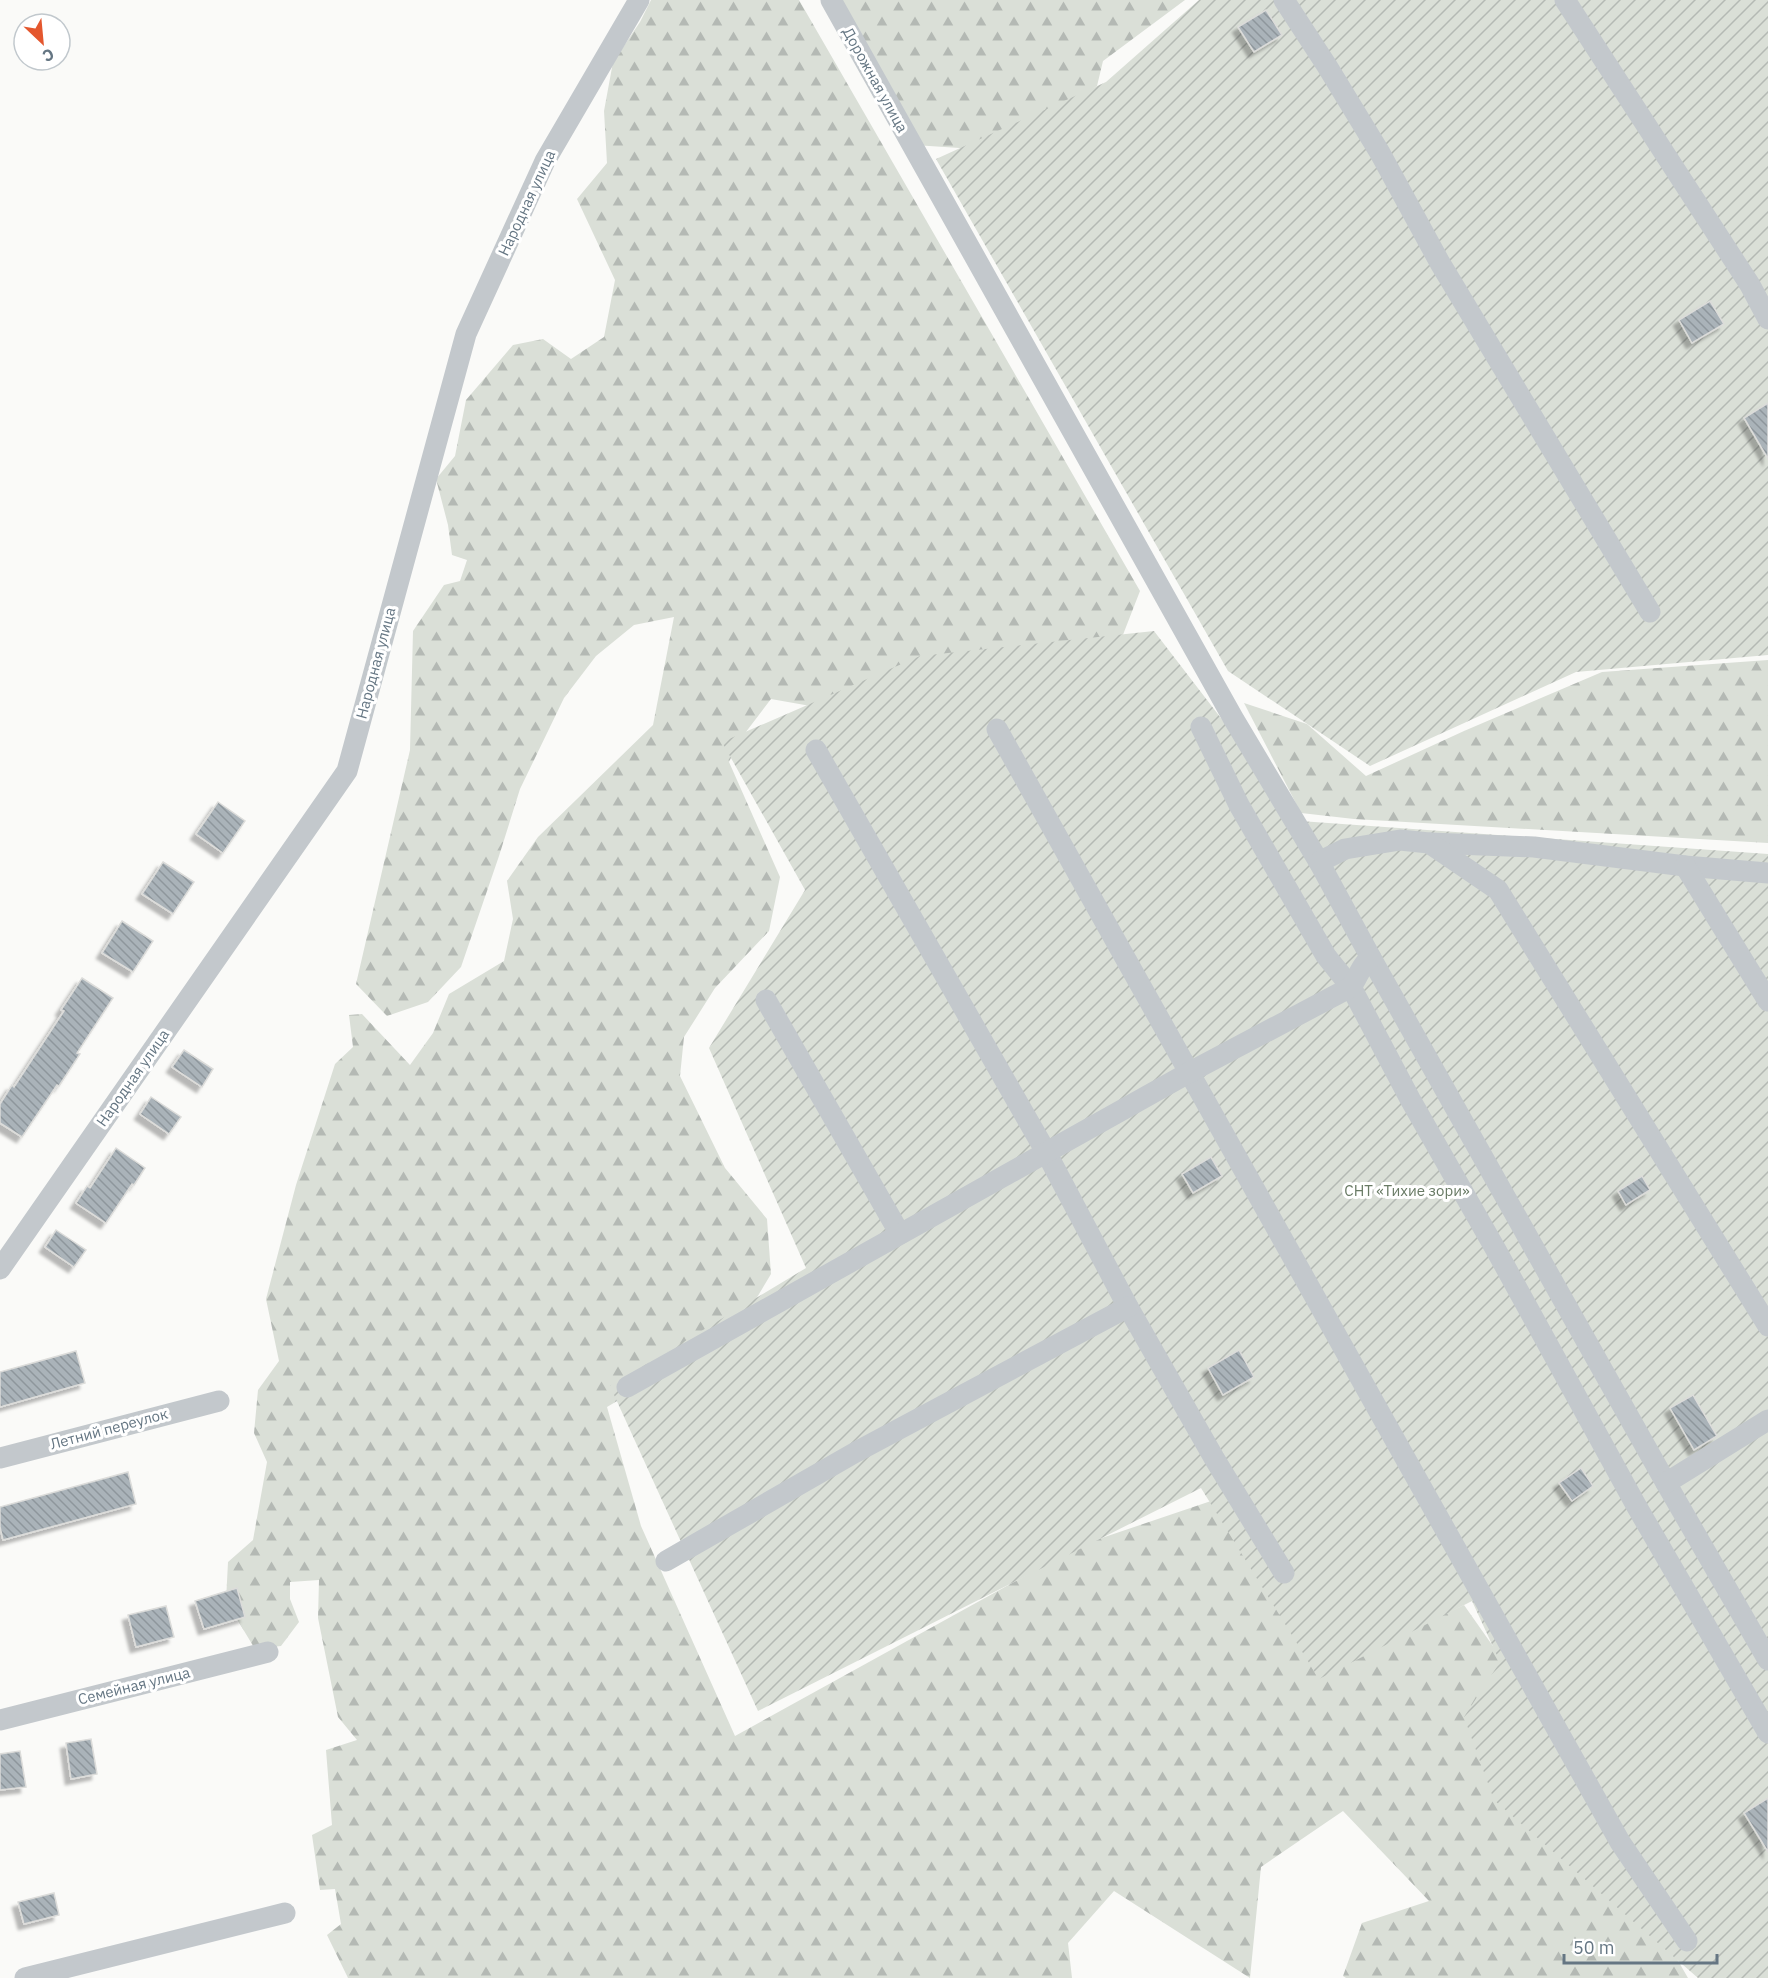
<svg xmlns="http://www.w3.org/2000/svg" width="1768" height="1978" font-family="'IBM Plex Sans',sans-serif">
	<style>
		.forest { fill: url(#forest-firs) }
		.garden { fill: url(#garden-furrows) }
		.building { fill: url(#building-back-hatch); stroke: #dcdcda; stroke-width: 1.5; filter: url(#shadow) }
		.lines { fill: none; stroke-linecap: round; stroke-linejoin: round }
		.street { stroke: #c3c8cc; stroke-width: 21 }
		.labels { text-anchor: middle; stroke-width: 6; stroke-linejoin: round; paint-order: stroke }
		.street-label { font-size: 15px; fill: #657683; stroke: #fff }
		.park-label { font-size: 15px; fill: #687a64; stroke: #fff }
	</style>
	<defs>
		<pattern id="forest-firs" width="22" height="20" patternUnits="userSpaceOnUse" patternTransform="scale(1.5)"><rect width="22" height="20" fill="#dadfd7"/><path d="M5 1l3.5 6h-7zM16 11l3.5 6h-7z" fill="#b4b9b4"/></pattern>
		<pattern id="garden-furrows" width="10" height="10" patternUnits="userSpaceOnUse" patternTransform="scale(1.5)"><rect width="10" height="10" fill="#dadfd7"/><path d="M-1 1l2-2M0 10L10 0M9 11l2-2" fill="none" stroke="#b4b9b4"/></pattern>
		<pattern id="building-back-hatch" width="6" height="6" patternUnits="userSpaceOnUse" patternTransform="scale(1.5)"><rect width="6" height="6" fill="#aab3b9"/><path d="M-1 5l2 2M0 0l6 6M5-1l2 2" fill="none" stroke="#8e969c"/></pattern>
		<filter id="shadow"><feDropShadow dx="-5.5" dy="5.5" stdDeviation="1.5" flood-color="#0004"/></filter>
	</defs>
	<rect width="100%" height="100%" fill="#fafaf8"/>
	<g class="forest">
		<polygon points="651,0 799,0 1140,591 1119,645 833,710 771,699 739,741 729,762 780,877 769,931 715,988 684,1037 680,1076 725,1168 767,1219 771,1274 738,1329 607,1407 641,1526 735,1736 1081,1545 1211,1501 1326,1670 1464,1605 1514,1676 1688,1978 1346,1978 1343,1976 1362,1923 1429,1901 1343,1811 1261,1867 1250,1978 1114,1891 1068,1943 1072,1978 348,1978 327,1935 341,1924 335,1889 320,1890 312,1835 332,1825 326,1750 357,1740 338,1717 318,1618 319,1580 290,1582 290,1599 299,1622 281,1646 255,1649 226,1601 228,1562 253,1540 267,1462 254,1433 258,1390 279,1361 266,1299 296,1185 335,1064 353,1047 349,1015 362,1014 410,1065 433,1033 449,994 504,961 513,919 507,881 538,837 653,725 674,617 634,625 596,656 564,698 520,789 499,856 461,967 428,1002 387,1016 356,984 410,750 413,631 444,585 460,581 467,560 452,555 448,525 436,479 455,456 466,400 513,345 543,339 571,359 604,337 615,280 577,199 607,163 604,111 613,62 640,22"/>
		<polygon points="838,0 1185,0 1103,61 1097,86 990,150 914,145"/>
		<polygon points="1768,660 1768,843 1354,819 1301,813 1244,703 1307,724 1366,776 1464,731 1602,672"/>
	</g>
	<g class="garden">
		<polygon points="1199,0 1768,0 1768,655 1576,672 1370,766 1228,671 936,159 1106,82"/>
		<polygon points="1154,631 1300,821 1768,854 1768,1978 1698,1978 1494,1800 1464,1717 1500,1662 1472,1601 1319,1679 1201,1488 758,1711 610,1386 806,1268 709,1048 805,890 722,742 920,656"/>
	</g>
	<g class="building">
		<polygon points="1266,10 1282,35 1254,52 1238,27"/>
		<polygon points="1710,301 1724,324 1692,343 1679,320"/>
		<polygon points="1768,403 1768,459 1744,418"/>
		<polygon points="218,802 245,821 223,853 196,834"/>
		<polygon points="163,862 194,882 173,914 142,894"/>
		<polygon points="122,921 153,941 133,972 102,953"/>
		<polygon points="82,978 113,998 77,1053 80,1054 59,1086 57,1085 22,1137 0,1123 0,1104 12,1085 14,1087 64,1011 61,1010"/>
		<polygon points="184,1050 213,1069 202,1087 172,1067"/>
		<polygon points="151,1097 181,1117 169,1134 140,1114"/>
		<polygon points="116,1148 145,1168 134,1185 132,1184 106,1223 76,1203 87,1186 90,1188"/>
		<polygon points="1211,1157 1222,1176 1193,1193 1182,1174"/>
		<polygon points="1642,1176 1650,1190 1626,1205 1618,1191"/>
		<polygon points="56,1230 86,1250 74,1267 45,1247"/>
		<polygon points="1239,1350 1254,1377 1223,1395 1208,1368"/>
		<polygon points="76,1351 85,1383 0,1407 0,1372"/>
		<polygon points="1693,1395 1717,1436 1694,1450 1670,1408"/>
		<polygon points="1581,1468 1593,1486 1572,1501 1559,1483"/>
		<polygon points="128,1472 136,1504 3,1540 0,1527 0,1507"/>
		<polygon points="237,1588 245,1617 204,1629 195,1601"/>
		<polygon points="166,1606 174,1637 136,1647 128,1615"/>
		<polygon points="91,1739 97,1774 71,1779 66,1743"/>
		<polygon points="20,1751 26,1787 0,1790 0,1754"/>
		<polygon points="1768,1798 1768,1852 1744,1813"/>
		<polygon points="54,1893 59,1915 24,1924 18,1902"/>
	</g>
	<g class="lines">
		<g class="street">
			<polyline points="831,0 1233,718 1319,862 1371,958 1666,1483 1768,1660"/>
			<polyline points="1284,0 1327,66 1380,153 1440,263 1650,612"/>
			<polyline points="1565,0 1750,285 1768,319"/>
			<polyline points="1201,727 1239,805 1326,956 1351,987 1410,1099 1496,1250 1637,1507 1768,1733"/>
			<polyline points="997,729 1620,1842 1687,1941"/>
			<polyline points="816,750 1046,1152 1128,1307 1214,1458 1284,1573"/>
			<polyline points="1430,843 1534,847 1685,866 1768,873"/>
			<polyline points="1319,862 1345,849 1400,840 1429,843 1498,890 1768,1326"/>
			<polyline points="1685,866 1768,1001"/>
			<polyline points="766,1000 900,1234"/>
			<polyline points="0,1269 347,771 466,334 545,161 639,0"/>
			<path d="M627 1387 1190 1072 1351 987C1358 978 1361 964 1371 958"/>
			<polyline points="0,1458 219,1401"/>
			<polyline points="1666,1483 1768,1420"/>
			<polyline points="666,1561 856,1452 1128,1307"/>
			<polyline points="0,1720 268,1652"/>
			<polyline points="25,1978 285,1913"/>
		</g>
	</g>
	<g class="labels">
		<g class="street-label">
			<text transform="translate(875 80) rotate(61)" y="5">Дорожная улица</text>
			<text transform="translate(527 203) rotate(-65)" y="5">Народная улица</text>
			<text transform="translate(376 663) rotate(-75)" y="5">Народная улица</text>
			<text transform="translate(133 1078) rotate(-55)" y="5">Народная улица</text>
			<text transform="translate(109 1429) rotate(-15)" y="5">Летний переулок</text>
			<text transform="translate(134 1686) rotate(-14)" y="5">Семейная улица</text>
		</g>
		<g class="park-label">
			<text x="1407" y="1196">СНТ «Тихие зори»</text>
		</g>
	</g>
	<g transform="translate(42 42) rotate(154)"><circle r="28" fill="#ffffff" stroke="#c1c8cd" stroke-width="1.5"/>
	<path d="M0-4.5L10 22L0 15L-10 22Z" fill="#e4572e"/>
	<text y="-9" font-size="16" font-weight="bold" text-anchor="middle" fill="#657683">С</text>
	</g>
	<path d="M1564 1954v9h153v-9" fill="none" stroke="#657683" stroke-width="3"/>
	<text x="1573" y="1954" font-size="18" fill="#657683" stroke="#ffffff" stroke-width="4.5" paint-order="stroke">50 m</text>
</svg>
